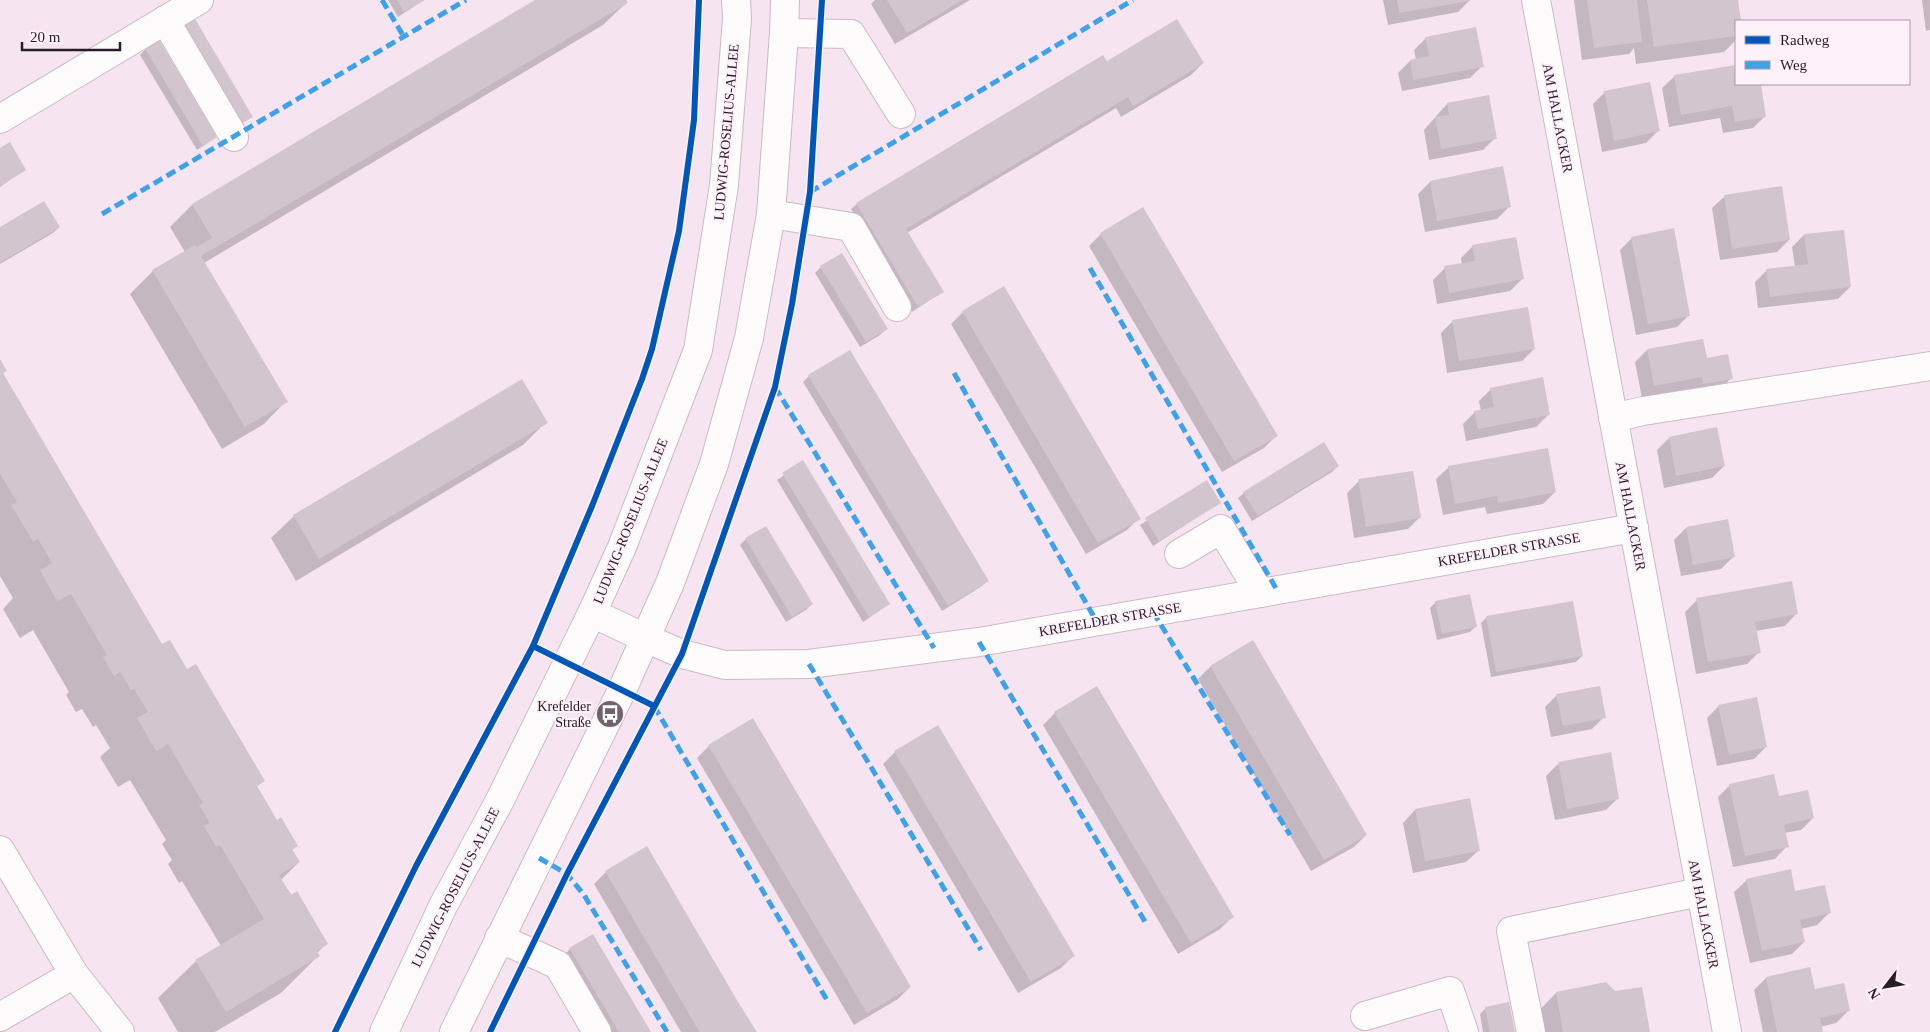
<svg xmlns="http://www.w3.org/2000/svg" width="1930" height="1032" font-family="'Times New Roman',serif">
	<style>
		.shadow { fill: #0003 }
		.building { fill: #d2c5cd }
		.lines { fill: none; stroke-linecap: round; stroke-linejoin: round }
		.minor-casing { stroke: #c9bbc4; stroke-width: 30 }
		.major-casing { stroke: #c9bbc4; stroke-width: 30 }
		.minor { stroke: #fefbfd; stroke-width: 28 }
		.major { stroke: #fefbfd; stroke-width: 28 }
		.quiet { stroke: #3ea2eb; stroke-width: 5; stroke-dasharray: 10 5; stroke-linecap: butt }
		.cycleway-casing { stroke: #fef1f9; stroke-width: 9 }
		.cycleway { stroke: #0057b8; stroke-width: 6 }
		.labels { text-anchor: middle; stroke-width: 4; stroke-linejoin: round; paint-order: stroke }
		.street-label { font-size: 14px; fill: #281d24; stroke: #fef1f9 }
		.poi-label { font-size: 14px; fill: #281d24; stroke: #fef1f9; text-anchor: end }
	</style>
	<rect width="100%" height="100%" fill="#f6e5f0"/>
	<g class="shadow">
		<polygon points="388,0 424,0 398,17"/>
		<polygon points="537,0 624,0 626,3 603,25 204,263 286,401 264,424 222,449 130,294 153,271 185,252 170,227 192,205"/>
		<polygon points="875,0 970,0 895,44 871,4"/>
		<polygon points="1383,0 1470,0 1458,12 1388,25"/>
		<polygon points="1574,0 1737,0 1740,21 1736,21 1736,40 1724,52 1636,64 1634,48 1629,54 1582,60"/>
		<polygon points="1922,0 1930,0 1930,30 1926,31"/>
		<polygon points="1426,38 1482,66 1470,78 1402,91 1398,73 1410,61 1416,60 1414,50"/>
		<polygon points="146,49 216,137 197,150 140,55"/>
		<polygon points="1106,63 1203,63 1191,75 1121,117 1116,108 907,233 942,292 912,312 851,209 857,204"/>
		<polygon points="1736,67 1736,84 1760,84 1765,116 1753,128 1723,133 1720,118 1669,127 1662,88 1675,76"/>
		<polygon points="1605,92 1658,131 1646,143 1602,152 1593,104"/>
		<polygon points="1447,104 1495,138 1483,150 1429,160 1424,130"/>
		<polygon points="0,150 25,169 0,187"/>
		<polygon points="1430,182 1509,207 1497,219 1425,232 1418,194"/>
		<polygon points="1725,196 1789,240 1777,252 1720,260 1712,208"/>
		<polygon points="59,227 53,233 0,264 0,229"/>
		<polygon points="1101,234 1276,436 1264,448 1222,472 1089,246"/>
		<polygon points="1804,235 1850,287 1838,299 1758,308 1755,282 1767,270 1795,267 1792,247"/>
		<polygon points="1632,238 1689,315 1677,327 1636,335 1620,250"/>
		<polygon points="1473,246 1522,279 1510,291 1437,304 1433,280 1445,268 1462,264 1461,258"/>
		<polygon points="821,267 886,329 880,335 860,347 815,273"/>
		<polygon points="963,312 1139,518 1127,530 1086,554 951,324"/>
		<polygon points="1453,321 1534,349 1522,361 1447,373 1441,333"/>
		<polygon points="1702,340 1706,360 1731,378 1719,391 1691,396 1690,389 1642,398 1635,362 1647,350"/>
		<polygon points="0,361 5,371 2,374 162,646 187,670 263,781 256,787 277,821 297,846 292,850 299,862 281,880 326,944 317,953 318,956 281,993 215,1032 178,1032 158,998 196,961 221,946 182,881 179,883 168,864 172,860 162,844 166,840 130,780 118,787 100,757 110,748 96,725 93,727 82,709 76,712 66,695 69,692 33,630 20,638 3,609 13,598 0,576"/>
		<polygon points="809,376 988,580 982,586 942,611 803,382"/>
		<polygon points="1491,389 1548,415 1536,427 1466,441 1463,424 1475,412 1481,411 1479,401"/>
		<polygon points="546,422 523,445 296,581 271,538 294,516"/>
		<polygon points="1716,429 1724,466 1712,478 1664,488 1657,450 1669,438"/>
		<polygon points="803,462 889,604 863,622 777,480"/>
		<polygon points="1338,466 1332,472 1252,521 1238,498 1244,493"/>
		<polygon points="1449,467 1555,492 1543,504 1487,514 1485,507 1443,515 1436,479"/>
		<polygon points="1359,481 1420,517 1408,529 1354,538 1347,493"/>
		<polygon points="1206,482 1219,503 1153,546 1140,525"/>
		<polygon points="1686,528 1733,557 1721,569 1681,576 1674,540"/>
		<polygon points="746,539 812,604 806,610 786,622 740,545"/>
		<polygon points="1697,600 1797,613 1785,626 1756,631 1759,652 1747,664 1696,674 1685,612"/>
		<polygon points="1436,602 1476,626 1470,632 1437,640 1430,608"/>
		<polygon points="1487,617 1582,656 1576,662 1491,677 1481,623"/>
		<polygon points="1253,642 1366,835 1354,847 1311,871 1198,679 1210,667"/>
		<polygon points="1557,695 1604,717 1592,729 1551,737 1545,707"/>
		<polygon points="1719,706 1766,747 1754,759 1717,766 1707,718"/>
		<polygon points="1055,713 1232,917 1220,929 1178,954 1043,725"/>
		<polygon points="937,727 1073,956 1061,968 1018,993 883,764 895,752"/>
		<polygon points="709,746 910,987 898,999 854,1025 697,758"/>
		<polygon points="1558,764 1618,798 1606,810 1555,820 1546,776"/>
		<polygon points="1730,785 1778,798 1813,818 1801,830 1784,833 1787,846 1775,859 1733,867 1718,797"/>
		<polygon points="1469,800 1479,850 1466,862 1413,873 1403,823 1415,810"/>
		<polygon points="606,872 755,1032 681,1032 594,884"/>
		<polygon points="1747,880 1794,893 1829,913 1817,925 1801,929 1804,942 1792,954 1750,963 1734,892"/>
		<polygon points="570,949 650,1032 610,1032 564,955"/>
		<polygon points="1766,978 1814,990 1848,1011 1836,1023 1820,1027 1821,1032 1763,1032 1754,990"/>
		<polygon points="1556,993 1649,1032 1527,1032 1526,1024"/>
		<polygon points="1486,1008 1514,1032 1483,1032 1480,1014"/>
	</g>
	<g class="building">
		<polygon points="397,0 425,0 404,12"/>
		<polygon points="535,0 626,0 628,3 201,256 288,402 245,427 152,270 195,245 196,247 212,238 192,204"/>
		<polygon points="887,0 963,0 907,33"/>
		<polygon points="1397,0 1470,0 1470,1 1399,13"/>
		<polygon points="1587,0 1637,0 1642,42 1594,48"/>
		<polygon points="1647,0 1738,0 1741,21 1736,21 1736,36 1654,47"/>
		<polygon points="195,19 253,117 239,125 181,27"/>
		<polygon points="1177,19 1204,63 1133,106 1128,97 906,229 944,292 918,307 856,203 1103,55 1107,61"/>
		<polygon points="1476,27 1484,67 1413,80 1410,60 1429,56 1425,37"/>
		<polygon points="159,40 217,137 203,146 145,48"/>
		<polygon points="1736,65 1736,84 1761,84 1766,117 1735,122 1732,106 1681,115 1674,75"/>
		<polygon points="1650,82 1660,131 1614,141 1604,91"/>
		<polygon points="1489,95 1497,139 1441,149 1435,117 1449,115 1447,103"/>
		<polygon points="10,142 26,170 0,186 0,148"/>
		<polygon points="1503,166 1511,207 1437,221 1430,181"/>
		<polygon points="1782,186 1790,240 1732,249 1724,195"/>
		<polygon points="44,201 60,227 0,263 0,227"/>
		<polygon points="1143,207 1278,436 1234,461 1100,233"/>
		<polygon points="1674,228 1690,316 1648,324 1631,237"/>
		<polygon points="1844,230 1851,287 1770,297 1766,269 1808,264 1804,234"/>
		<polygon points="1516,237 1524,279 1449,293 1444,266 1475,261 1472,245"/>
		<polygon points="842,253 888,329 866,342 820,266"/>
		<polygon points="1004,286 1141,519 1098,543 962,311"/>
		<polygon points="1528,307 1535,349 1459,361 1452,320"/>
		<polygon points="1703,339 1707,358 1728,354 1733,379 1703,384 1702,377 1654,386 1647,349"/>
		<polygon points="850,350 989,581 948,606 808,375"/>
		<polygon points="0,359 7,371 3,373 162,644 170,640 187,669 196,664 265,781 257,786 277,820 281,817 298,846 292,849 300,862 279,875 291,895 297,891 328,944 317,951 320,956 226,1012 195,960 264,919 220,845 216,847 204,826 210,823 199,805 203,803 168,744 156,751 137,718 148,712 134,689 131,690 120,672 114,676 103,657 107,655 71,594 57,601 40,570 52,563 38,539 33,542 28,533 11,505 17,502 0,474"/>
		<polygon points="1543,377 1550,415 1478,429 1474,411 1494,407 1490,388"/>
		<polygon points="522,379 548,423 319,559 293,515"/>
		<polygon points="1717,427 1725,466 1676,476 1669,437"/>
		<polygon points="1324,442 1339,466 1258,516 1243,492"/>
		<polygon points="1548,448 1556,492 1498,503 1497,496 1455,504 1448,466"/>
		<polygon points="803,460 890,604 869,617 782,473"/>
		<polygon points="1413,471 1421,518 1366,527 1358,479"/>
		<polygon points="1207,480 1221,503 1159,541 1145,518"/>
		<polygon points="1728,519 1735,557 1693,565 1686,527"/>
		<polygon points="766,526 813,604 792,617 745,538"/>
		<polygon points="1792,581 1798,614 1755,622 1761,653 1708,662 1696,598"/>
		<polygon points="1470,594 1477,627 1442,634 1435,601"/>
		<polygon points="1573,601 1583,656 1496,672 1486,616"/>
		<polygon points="1253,640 1367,835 1324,860 1210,666"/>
		<polygon points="1097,686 1234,917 1191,943 1054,712"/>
		<polygon points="1600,686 1606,718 1563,726 1556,694"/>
		<polygon points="1757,697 1767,747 1729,755 1718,705"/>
		<polygon points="753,718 911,987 867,1013 708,745"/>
		<polygon points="938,725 1075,956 1031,982 894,751"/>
		<polygon points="1611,752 1619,799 1567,809 1558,762"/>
		<polygon points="1774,774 1779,796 1808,790 1814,818 1784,825 1789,847 1745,856 1729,784"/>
		<polygon points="1470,798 1480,851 1425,861 1415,809"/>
		<polygon points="647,846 738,1002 757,1032 700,1032 696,1026 605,871"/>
		<polygon points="1791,869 1795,891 1825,885 1831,913 1800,920 1805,942 1762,951 1746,879"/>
		<polygon points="593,934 651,1032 619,1032 569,948"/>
		<polygon points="1810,967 1815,989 1844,983 1850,1011 1820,1018 1823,1032 1777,1032 1766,977"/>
		<polygon points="1606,982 1615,991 1642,987 1650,1032 1563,1032 1556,992"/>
		<polygon points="1509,1002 1515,1032 1490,1032 1485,1007"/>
	</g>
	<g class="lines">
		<defs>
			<g id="minor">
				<polyline points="1536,0 1727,1032"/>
				<polyline points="165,20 234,137"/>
				<polyline points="784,33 851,34 901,114"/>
				<polyline points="0,119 199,0"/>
				<polyline points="771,214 851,227 897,307"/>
				<polyline points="1613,418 1643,411 1930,366"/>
				<polyline points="1179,554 1221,529 1260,593"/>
				<polyline points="592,613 645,638 682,654 725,665 809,664 979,642 1634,528"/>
				<polyline points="0,850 74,974 120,1032"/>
				<polyline points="499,938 558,965 597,1032"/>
				<polyline points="1365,1016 1450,991 1464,1032"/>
				<polyline points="0,1017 74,974"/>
				<polyline points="1531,1032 1511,931 1700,892"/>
			</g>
			<g id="major">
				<polyline points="384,1032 443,906 499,802 592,613 622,547 698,350 724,185 737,19 736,0"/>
				<polyline points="454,1032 622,690 670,583 714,464 749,338 771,214 784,33 785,0"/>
			</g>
		</defs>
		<use href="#minor" class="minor-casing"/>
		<use href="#major" class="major-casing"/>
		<use href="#minor" class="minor"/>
		<use href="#major" class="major"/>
		<g class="quiet">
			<polyline points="382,0 404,37"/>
			<polyline points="810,192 1133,0"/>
			<polyline points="102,214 466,0"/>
			<polyline points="1090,268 1277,590"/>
			<polyline points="954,373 1097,622"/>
			<polyline points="775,387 934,648"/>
			<polyline points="1153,612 1290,835"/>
			<polyline points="979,642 1147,925"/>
			<polyline points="809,664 981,950"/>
			<polyline points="654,706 827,1000"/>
			<polyline points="539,858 567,874 584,895 667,1032"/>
		</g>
		<defs>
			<g id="cycleway">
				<polyline points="533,646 654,706"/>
				<polyline points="335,1032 416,866 533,646 592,506 642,379 652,349 679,231 694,120 699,0"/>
				<polyline points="490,1032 567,874 682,654 775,387 792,304 810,192 822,0"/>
			</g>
		</defs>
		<use href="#cycleway" class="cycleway-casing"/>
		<use href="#cycleway" class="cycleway"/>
	</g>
	<defs>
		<symbol id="bus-disc" viewBox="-11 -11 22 22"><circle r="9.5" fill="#70636b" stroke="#fef1f9"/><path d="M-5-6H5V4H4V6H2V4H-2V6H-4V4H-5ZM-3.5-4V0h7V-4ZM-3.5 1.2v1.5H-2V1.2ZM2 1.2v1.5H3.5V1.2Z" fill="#fff"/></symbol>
	</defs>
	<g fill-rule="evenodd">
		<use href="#bus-disc" x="594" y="698" width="32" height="32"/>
	</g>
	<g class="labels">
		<g class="street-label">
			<text transform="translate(1558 118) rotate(79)" y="5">AM HALLACKER</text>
			<text transform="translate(726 132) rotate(-85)" y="5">LUDWIG-ROSELIUS-ALLEE</text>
			<text transform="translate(1631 516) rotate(79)" y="5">AM HALLACKER</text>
			<text transform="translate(630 521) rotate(-68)" y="5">LUDWIG-ROSELIUS-ALLEE</text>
			<text transform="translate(1509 549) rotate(-10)" y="5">KREFELDER STRASSE</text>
			<text transform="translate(1110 619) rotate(-10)" y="5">KREFELDER STRASSE</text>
			<text transform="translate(455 887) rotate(-63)" y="5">LUDWIG-ROSELIUS-ALLEE</text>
			<text transform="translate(1704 914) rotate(79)" y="5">AM HALLACKER</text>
		</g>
		<g class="poi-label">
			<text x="591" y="711">Krefelder<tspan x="591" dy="16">Straße</tspan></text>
		</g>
	</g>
	<rect x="1735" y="20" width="175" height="65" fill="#fef1f9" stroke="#a89ca4"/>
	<rect x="1745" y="36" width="25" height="8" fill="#0057b8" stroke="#a89ca4"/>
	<text x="1780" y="45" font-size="15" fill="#281d24">Radweg</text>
	<rect x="1745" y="61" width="25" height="8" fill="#3ea2eb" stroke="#a89ca4"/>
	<text x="1780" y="70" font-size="15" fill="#281d24">Weg</text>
	<g transform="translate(1885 987) rotate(239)" stroke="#fef1f9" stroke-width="4" paint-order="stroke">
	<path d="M0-4L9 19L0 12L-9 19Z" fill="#281d24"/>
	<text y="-8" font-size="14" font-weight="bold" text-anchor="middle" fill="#281d24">N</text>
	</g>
	<path d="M22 42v8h98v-8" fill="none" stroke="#281d24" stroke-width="2.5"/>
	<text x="30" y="42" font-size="15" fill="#281d24" stroke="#fef1f9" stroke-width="4" paint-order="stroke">20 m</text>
</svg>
